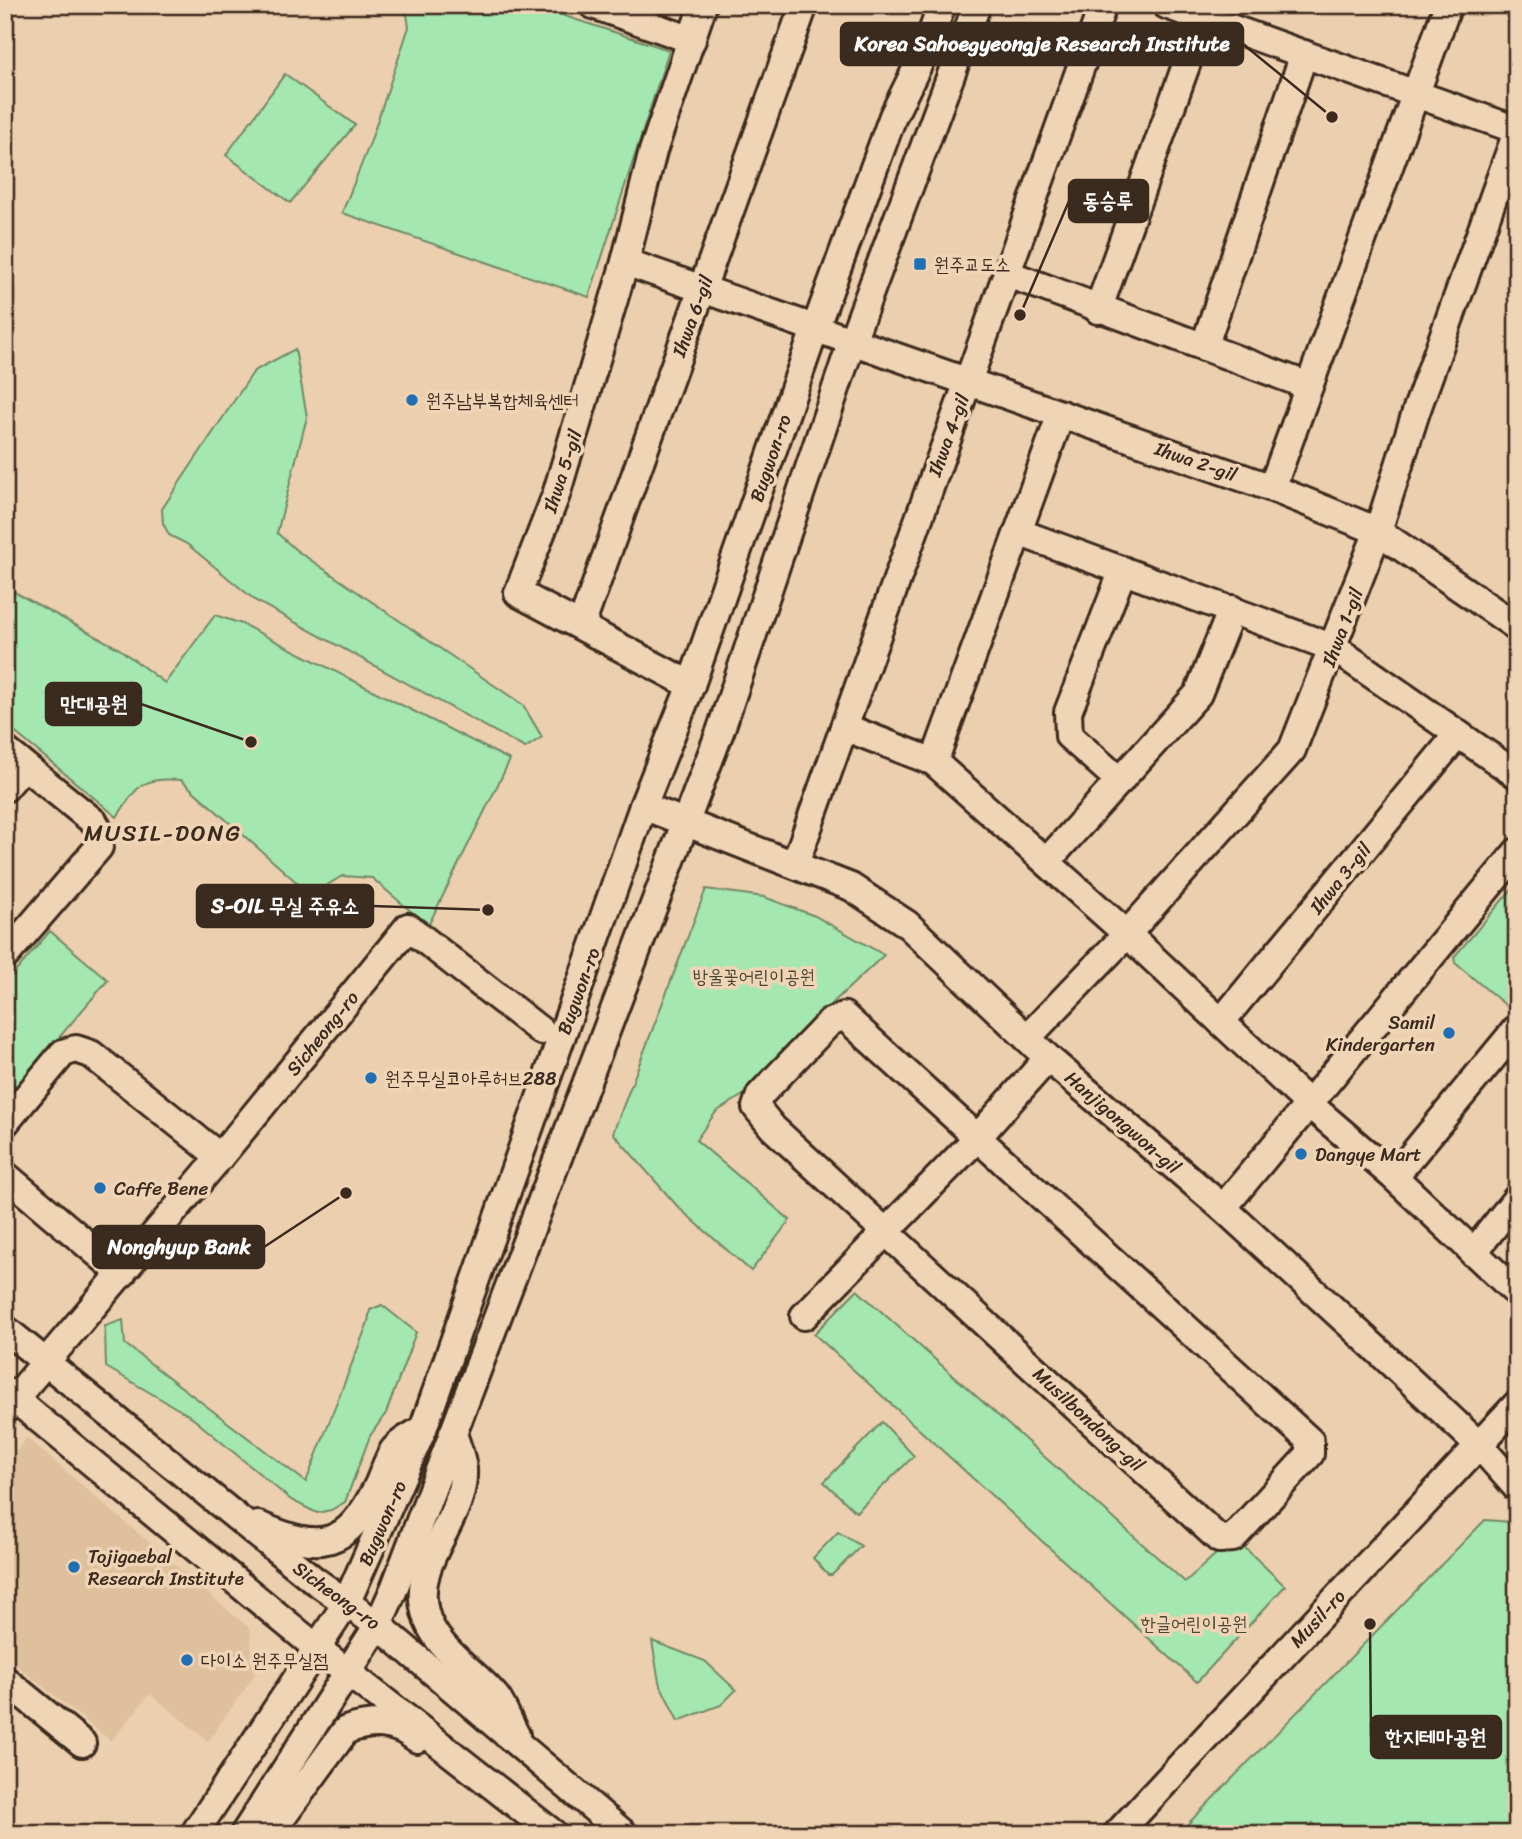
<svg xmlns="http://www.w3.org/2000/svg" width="1522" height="1839" font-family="Sriracha,'Poor Story',sans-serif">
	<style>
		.built { fill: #dfc09d }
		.green { fill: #a5e7b0; stroke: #708867; stroke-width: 2 }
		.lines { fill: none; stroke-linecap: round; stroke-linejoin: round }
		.minor-casing { stroke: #3b2a1e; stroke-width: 32 }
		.minor { stroke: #f0d4b6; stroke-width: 26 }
		.poi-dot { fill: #1f6fb2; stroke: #f0d4b6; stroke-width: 2.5 }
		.labels { text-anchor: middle; stroke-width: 7; stroke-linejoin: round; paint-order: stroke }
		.poi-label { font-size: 19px; fill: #3b2a1e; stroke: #f0d4b6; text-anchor: start }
		.street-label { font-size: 19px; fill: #3b2a1e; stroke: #f0d4b6 }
		.park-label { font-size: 19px; fill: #4b4634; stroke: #f0d4b6 }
		.quarter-label { font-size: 23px; letter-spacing: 2px; fill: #3b2a1e; stroke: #f0d4b6 }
		.leader { fill: none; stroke: #3b2a1e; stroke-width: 2.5 }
		.callout-dot { fill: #3b2a1e; stroke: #f0d4b6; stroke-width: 2.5 }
		.callout { fill: #3b2a1e; stroke: #3b2a1e; stroke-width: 2.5 }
		.callout-label { font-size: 21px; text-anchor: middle; font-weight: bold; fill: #fff }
	</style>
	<rect width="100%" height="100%" fill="#eccfae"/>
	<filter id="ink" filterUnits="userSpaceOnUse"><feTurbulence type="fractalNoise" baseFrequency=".0143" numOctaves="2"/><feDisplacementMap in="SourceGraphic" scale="14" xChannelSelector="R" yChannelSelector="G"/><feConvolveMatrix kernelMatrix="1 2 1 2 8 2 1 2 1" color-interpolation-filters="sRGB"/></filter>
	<g filter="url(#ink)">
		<polygon class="built" points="27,1438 250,1629 254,1676 208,1741 150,1694 111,1741 5,1656 5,1465"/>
		<g class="green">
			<polygon points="386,5 531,5 669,50 589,297 342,213 370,143 409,27 407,14"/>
			<polygon points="285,74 355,125 290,203 226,155"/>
			<polygon points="295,349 307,417 277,533 296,550 523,705 542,737 525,748 256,601 187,544 169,535 163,523 162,509 254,371"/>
			<path d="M5 587 118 648 165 683 215 615 242 624 510 760 428 926 372 878 342 876 311 895 181 780C141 777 138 785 117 817L5 724Z"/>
			<polygon points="1517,883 1517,1008 1510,1009 1455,963 1454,957"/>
			<polygon points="706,889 764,897 815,916 884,955 823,1012 751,1090 716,1112 696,1140 790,1220 751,1271 679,1208 613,1133"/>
			<polygon points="50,931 108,980 17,1087 5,1077 5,984"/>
			<polygon points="857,1290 1185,1582 1226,1545 1242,1545 1285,1586 1197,1682 814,1334"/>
			<polygon points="382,1305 416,1332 386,1413 370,1436 345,1502 331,1510 317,1513 291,1500 190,1416 106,1367 105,1326 123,1320 125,1344 306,1482 368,1322 370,1310"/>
			<polygon points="882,1422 914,1456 856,1512 824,1482"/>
			<polygon points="1485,1520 1512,1522 1517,1527 1517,1834 1321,1834 1313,1823 1300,1834 1178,1834"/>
			<polygon points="838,1532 861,1546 832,1575 828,1575 813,1558"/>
			<polygon points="652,1641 705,1661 736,1690 721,1705 678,1721 659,1682"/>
		</g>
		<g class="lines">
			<defs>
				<g id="minor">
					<polyline points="593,5 692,40"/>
					<polyline points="1166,5 1517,130"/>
					<polyline points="625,262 1272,488 1378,531 1517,627"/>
					<polyline points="1008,274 1309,386"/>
					<polyline points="1098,310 1203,18"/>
					<polyline points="1204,347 1304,54"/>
					<polyline points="1272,488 1448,5"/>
					<polyline points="1018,532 1334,648 1517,775"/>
					<polyline points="581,626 804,5"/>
					<polyline points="691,685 518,593 556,495 625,262 653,151 703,5"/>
					<polyline points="844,727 934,762 1127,934 1309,1104 1394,1177 1517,1293"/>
					<polyline points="5,750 94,822 101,834 99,847 5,956"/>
					<polyline points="934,762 1061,414"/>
					<polyline points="1120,781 1069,736 1068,712 1123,570"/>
					<polyline points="5,788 24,766"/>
					<polyline points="643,806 851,887 907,924 1048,1058 1223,1208 1360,1334 1479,1445 1517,1488"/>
					<polyline points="1047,861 1198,694 1232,609"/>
					<polyline points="795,864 1103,5"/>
					<polygon points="844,1016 1310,1441 1310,1454 1233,1538 1219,1539 773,1128 756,1107 760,1095 830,1022"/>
					<polyline points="1221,1022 1458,734"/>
					<polyline points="1027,1038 1127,934 1292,750 1378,531 1417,409 1517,132"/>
					<polyline points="5,1123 63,1053 76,1049 91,1054 220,1157"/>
					<polyline points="5,1175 122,1274"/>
					<polyline points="1394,1177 1517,1028"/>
					<polyline points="1223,1208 1517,852"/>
					<polyline points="1473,1253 1517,1198"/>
					<polyline points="804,1316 978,1137 1048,1058"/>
					<polyline points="5,1329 314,1580 378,1625 624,1834"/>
					<polyline points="5,1391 318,1649 554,1834"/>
					<polyline points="5,1410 220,1157 408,927 541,1031"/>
					<path d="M453 1433C456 1444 462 1457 463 1469 466 1520 411 1560 425 1612 434 1649 473 1669 496 1697 504 1708 509 1723 516 1735"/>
					<path d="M258 1525C322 1553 347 1548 378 1485 383 1474 387 1461 393 1451 399 1442 414 1435 423 1429"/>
					<polyline points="5,1680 82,1743"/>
					<polyline points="194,1834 346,1604 423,1429 643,806 691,685 815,329 893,116 925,51 942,5"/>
					<polyline points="244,1834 378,1625 394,1589 721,729 852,341 977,5"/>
					<path d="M270 1834 346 1730C373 1721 394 1721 417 1739"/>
					<polyline points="1117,1834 1517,1404"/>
				</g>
			</defs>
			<use href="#minor" class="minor-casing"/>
			<use href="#minor" class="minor"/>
		</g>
	</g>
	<g class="poi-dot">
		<rect x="913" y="257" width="14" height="14" rx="3.5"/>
		<circle cx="412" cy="400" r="7"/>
		<circle cx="1449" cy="1033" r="7"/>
		<circle cx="371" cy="1078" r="7"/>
		<circle cx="1301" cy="1154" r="7"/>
		<circle cx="100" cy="1188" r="7"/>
		<circle cx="74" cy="1567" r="7"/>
		<circle cx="187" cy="1660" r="7"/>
	</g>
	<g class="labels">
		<g class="poi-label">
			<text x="934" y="271">원주교도소</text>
			<text x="426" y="407">원주남부복합체육센터</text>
			<text x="1435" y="1029" text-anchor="end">Samil<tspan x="1435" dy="22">Kindergarten</tspan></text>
			<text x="385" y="1085">원주무실코아루허브288</text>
			<text x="1315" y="1161">Dangye Mart</text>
			<text x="114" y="1195">Caffe Bene</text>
			<text x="88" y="1563">Tojigaebal<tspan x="88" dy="22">Research Institute</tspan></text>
			<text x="201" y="1667">다이소 원주무실점</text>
		</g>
		<g class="street-label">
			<text transform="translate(692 316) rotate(-70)" y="7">Ihwa 6-gil</text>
			<text transform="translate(948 435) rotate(-70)" y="7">Ihwa 4-gil</text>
			<text transform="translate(770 458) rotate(-71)" y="7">Bugwon-ro</text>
			<text transform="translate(1196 461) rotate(19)" y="7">Ihwa 2-gil</text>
			<text transform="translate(562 471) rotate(-72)" y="7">Ihwa 5-gil</text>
			<text transform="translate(1342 627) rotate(-69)" y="7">Ihwa 1-gil</text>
			<text transform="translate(1340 878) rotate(-51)" y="7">Ihwa 3-gil</text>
			<text transform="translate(578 991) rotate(-70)" y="7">Bugwon-ro</text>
			<text transform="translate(322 1033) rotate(-51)" y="7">Sicheong-ro</text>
			<text transform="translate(1123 1122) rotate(41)" y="7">Hanjigongwon-gil</text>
			<text transform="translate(1089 1419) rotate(43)" y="7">Musilbondong-gil</text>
			<text transform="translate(382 1523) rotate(-66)" y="7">Bugwon-ro</text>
			<text transform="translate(337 1595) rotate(36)" y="7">Sicheong-ro</text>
			<text transform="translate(1317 1618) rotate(-47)" y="7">Musil-ro</text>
		</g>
		<g class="park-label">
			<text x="754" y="983">방울꽃어린이공원</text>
			<text x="1194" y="1630">한글어린이공원</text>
		</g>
		<g class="quarter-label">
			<text x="163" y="841">MUSIL-DONG</text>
		</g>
	</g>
	<path class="leader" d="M1332 117L1243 44M1020 315L1069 201M251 742L141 704M488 910L373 906M346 1193L264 1247M1370 1624L1371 1737"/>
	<g class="callout-dot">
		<circle cx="1332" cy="117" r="7"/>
		<circle cx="1020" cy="315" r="7"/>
		<circle cx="251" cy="742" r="7"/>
		<circle cx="488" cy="910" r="7"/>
		<circle cx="346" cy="1193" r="7"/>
		<circle cx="1370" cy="1624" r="7"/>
	</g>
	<g class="callout">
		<rect x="841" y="23" width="402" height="42" rx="7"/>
		<rect x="1069" y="180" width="79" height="42" rx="7"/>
		<rect x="46" y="683" width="95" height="42" rx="7"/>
		<rect x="197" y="885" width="176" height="42" rx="7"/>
		<rect x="93" y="1226" width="171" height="42" rx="7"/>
		<rect x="1371" y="1716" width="130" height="42" rx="7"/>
	</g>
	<g class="callout-label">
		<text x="1042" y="51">Korea Sahoegyeongje Research Institute</text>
		<text x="1108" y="208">동승루</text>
		<text x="94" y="711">만대공원</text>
		<text x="285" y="913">S-OIL 무실 주유소</text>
		<text x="179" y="1254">Nonghyup Bank</text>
		<text x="1436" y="1744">한지테마공원</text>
	</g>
	<rect width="1522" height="1839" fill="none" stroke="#f0d4b6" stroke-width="28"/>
	<rect x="14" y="14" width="1494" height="1811" fill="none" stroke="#3b2a1e" stroke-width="2.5" filter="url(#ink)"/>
</svg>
